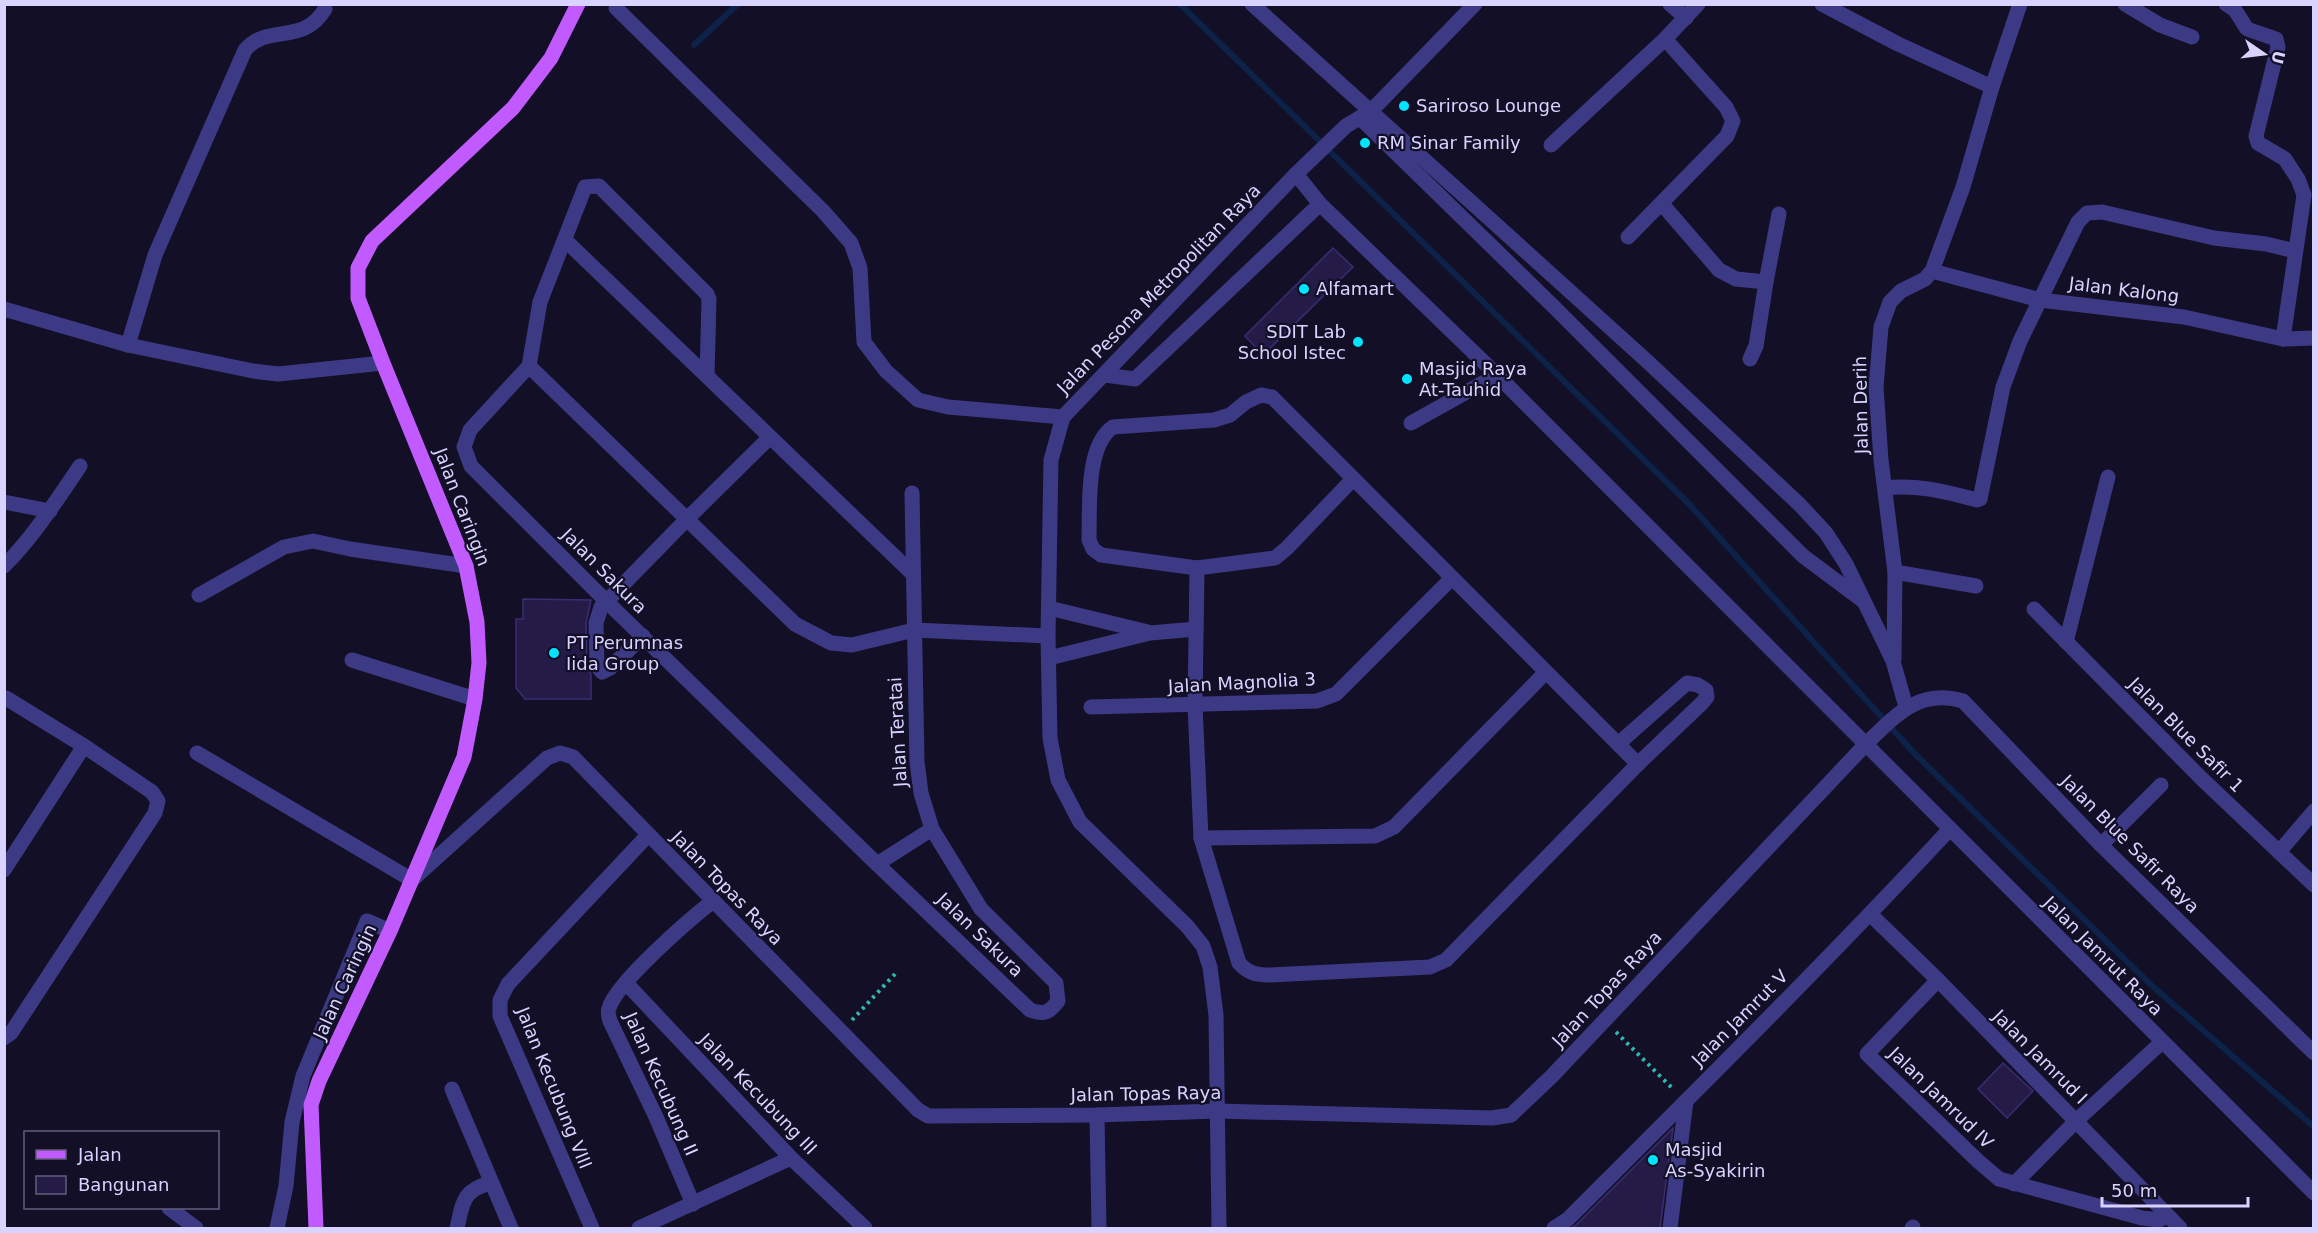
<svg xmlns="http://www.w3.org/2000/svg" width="2318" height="1233" font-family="'DejaVu Sans',sans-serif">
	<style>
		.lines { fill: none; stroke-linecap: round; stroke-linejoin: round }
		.stream { stroke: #0c2248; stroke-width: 6 }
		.building { fill: #241b47; stroke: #3b2d73; stroke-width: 1.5 }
		.path { stroke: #2fb8b0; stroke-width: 4; stroke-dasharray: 3 4.5; stroke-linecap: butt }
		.minor { stroke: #3d3a85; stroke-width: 15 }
		.major { stroke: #c25bff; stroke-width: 15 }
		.poi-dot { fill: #00e5ff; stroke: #130f26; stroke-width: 2 }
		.labels { text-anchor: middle; stroke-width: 4.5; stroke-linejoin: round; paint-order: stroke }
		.poi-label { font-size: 18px; fill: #d9d4ff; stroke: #130f26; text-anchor: start }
		.street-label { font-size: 18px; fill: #d9d4ff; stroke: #130f26 }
	</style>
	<rect width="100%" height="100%" fill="#130f26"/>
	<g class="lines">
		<g class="stream">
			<polyline points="1180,4 1689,504 1914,753 2150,984 2314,1127"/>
			<polyline points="694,45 738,4"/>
		</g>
	</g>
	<g class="building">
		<polygon points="1333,248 1353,267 1263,355 1245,336"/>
		<polygon points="523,599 591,600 586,623 587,666 591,674 591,699 525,699 516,688 516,619 523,619"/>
		<polygon points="2003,1063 2033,1091 2007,1118 1978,1089"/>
		<polygon points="1673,1128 1660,1228 1571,1228 1575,1226"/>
	</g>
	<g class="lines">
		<g class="path">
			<polyline points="852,1020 895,974"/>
			<polyline points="1616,1032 1674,1090"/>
		</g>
		<g class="minor">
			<polyline points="1252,4 1648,362 1800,505 1826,533 1846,564 1893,661 1906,707"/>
			<polyline points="1670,4 1686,18"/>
			<polyline points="1822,4 1898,44 1992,87"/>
			<polyline points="2125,4 2160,25 2192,37"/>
			<polyline points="2226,4 2235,10 2247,29 2276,39 2278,47 2256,136 2258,143 2285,159 2298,179 2304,195 2283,339"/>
			<polyline points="616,8 823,211 851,243 860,268 864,342 886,371 918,400 948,407 1063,417"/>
			<polyline points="1360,118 1554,307 1803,556 1862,600"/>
			<polyline points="1551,145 1665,39 1698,4"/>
			<polyline points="1296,174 1320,204 1497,375 2314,1193"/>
			<polyline points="1662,204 1719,270 1736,279 1766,282 1779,214"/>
			<polyline points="1628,237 1727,136 1733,121 1726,107 1665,39"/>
			<polyline points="565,240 913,574"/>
			<polyline points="1932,271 2040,300 2184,317 2283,339 2314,338"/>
			<polyline points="4,309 128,345 253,371 278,374 383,363"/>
			<path d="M128 345 155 255 245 50C268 23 303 46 325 9"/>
			<polyline points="1750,359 1756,346 1766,282"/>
			<polyline points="529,366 470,430 464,447 471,466 607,602 877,864"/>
			<polyline points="529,366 795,624 831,643 852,645 914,630 1048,636"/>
			<polyline points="529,366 540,302 585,187 599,186 707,294 709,299 707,376"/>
			<polyline points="1105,375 1135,379 1320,204"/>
			<polyline points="1411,423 1497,375"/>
			<path d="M1353 479 1287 548 1275 558 1197 568 1101 555 1093 549 1089 540C1090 509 1085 446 1113 427L1214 420 1230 415 1246 402 1261 395 1272 397 1638 764"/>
			<path d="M1885 488C1917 484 1946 492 1977 500L1980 499 2003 387 2020 341 2078 222 2087 213 2102 212 2214 238 2266 244 2295 251"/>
			<path d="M912 493 917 762 921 793 932 829 981 909 1056 983 1058 1001C1049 1013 1044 1015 1030 1010L877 864 932 829"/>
			<polyline points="4,502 50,511"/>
			<path d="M4 566C34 536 56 501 80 466"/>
			<path d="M1197 568 1195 705 1201 838 1239 963C1248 973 1256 975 1269 975L1430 967 1446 960 1638 764 1702 703 1707 697 1706 690 1698 685 1687 683 1618 744"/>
			<polyline points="1895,572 1976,586"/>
			<polyline points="199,595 284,547 313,541 350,549 466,566"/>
			<polyline points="1049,608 1148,632"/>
			<polyline points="2034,609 2202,779 2314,885"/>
			<polyline points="643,636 610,668 602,672 597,666 596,623 601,607 688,518 769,438"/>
			<polyline points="2066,642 2108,477"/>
			<polyline points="1049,658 1150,633 1196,629"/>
			<polyline points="1894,659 1895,572 1881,460 1876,387 1881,327 1890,302 1901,291 1925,279 1932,271 1963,187 1992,87 2020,4"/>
			<polyline points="352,660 475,699"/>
			<polyline points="1091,707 1317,701 1336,694 1452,578"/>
			<path d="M197 753 412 880 547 758 560 753 573 757 918 1110 928 1116 1097 1115 1217 1111 1492 1118 1511 1115 1552 1076 1867 743C1895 716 1919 688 1963 701L2101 845 2314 1053"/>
			<polyline points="1201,838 1375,836 1394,827 1546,672"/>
			<polyline points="2101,845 2161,785"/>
			<polyline points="2279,852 2314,811"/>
			<polyline points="4,870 84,746"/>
			<polyline points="1870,914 1938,980 2180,1228"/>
			<polyline points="1938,980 1867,1054 1978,1161 1999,1179 2142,1218 2159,1220 2168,1216"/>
			<polyline points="626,983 791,1158 865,1228"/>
			<polyline points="4,1038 11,1033 155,813 158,801 152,792 84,746 6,698"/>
			<polyline points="452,1089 511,1228"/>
			<polyline points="1097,1115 1099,1228"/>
			<polyline points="2014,1184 2076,1121 2162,1042"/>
			<path d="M693 1204 656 1117 610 1021C609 1017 607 1012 609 1008 617 982 690 919 713 901"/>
			<polyline points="169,1208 196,1228"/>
			<polyline points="277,1228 286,1186 292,1122 303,1076 367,921 390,931"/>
			<path d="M457 1228C463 1203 462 1190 491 1183"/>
			<polyline points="592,1228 500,1016 500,1000 508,984 648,835"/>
			<polyline points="639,1228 791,1158"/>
			<polyline points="1219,1228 1216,1015 1210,967 1203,946 1187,926 1080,822 1058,780 1050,738 1048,636 1051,460 1063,417 1296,174 1346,126 1371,111 1475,4"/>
			<path d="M1554 1228 1568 1219C1696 1091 1825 963 1949 830"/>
			<polyline points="1670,1228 1686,1101"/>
			<polyline points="1912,1228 1913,1227"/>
		</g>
		<polyline class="major" points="316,1228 311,1105 319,1081 390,931 464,757 475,699 479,663 477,622 466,566 383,363 358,298 358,268 372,241 513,108 551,58 578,4"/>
	</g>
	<g class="poi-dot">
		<circle cx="1404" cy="106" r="6"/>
		<circle cx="1365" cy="143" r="6"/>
		<circle cx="1304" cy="289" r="6"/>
		<circle cx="1358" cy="342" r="6"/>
		<circle cx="1407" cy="379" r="6"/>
		<circle cx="554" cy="653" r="6"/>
		<circle cx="1653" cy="1160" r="6"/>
	</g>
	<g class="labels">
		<g class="poi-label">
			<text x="1416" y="112">Sariroso Lounge</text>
			<text x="1377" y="149">RM Sinar Family</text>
			<text x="1316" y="295">Alfamart</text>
			<text x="1346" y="338" text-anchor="end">SDIT Lab<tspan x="1346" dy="21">School Istec</tspan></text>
			<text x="1419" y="375">Masjid Raya<tspan x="1419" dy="21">At-Tauhid</tspan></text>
			<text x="566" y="649">PT Perumnas<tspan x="566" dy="21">Iida Group</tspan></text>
			<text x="1665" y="1156">Masjid<tspan x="1665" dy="21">As-Syakirin</tspan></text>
		</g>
		<g class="street-label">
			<text transform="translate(1159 289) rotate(-46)" y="6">Jalan Pesona Metropolitan Raya</text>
			<text transform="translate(2124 290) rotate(7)" y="6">Jalan Kalong</text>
			<text transform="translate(1861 405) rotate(-91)" y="6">Jalan Derih</text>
			<text transform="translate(462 507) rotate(69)" y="6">Jalan Caringin</text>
			<text transform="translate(604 571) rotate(45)" y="6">Jalan Sakura</text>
			<text transform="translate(1242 683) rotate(-3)" y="6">Jalan Magnolia 3</text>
			<text transform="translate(898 732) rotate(-93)" y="6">Jalan Teratai</text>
			<text transform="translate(2186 735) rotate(45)" y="6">Jalan Blue Safir 1</text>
			<text transform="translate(2130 844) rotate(45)" y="6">Jalan Blue Safir Raya</text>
			<text transform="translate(727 888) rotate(46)" y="6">Jalan Topas Raya</text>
			<text transform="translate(980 935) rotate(44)" y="6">Jalan Sakura</text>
			<text transform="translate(2103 956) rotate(45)" y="6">Jalan Jamrut Raya</text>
			<text transform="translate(345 982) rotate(-65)" y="6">Jalan Caringin</text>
			<text transform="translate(1607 989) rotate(-47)" y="6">Jalan Topas Raya</text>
			<text transform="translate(1740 1018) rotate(-45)" y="6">Jalan Jamrut V</text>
			<text transform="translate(2040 1057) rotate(45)" y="6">Jalan Jamrud I</text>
			<text transform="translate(661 1084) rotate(66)" y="6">Jalan Kecubung II</text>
			<text transform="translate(554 1088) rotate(68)" y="6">Jalan Kecubung VIII</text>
			<text transform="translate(758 1094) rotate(46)" y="6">Jalan Kecubung III</text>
			<text transform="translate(1146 1094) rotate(-1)" y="6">Jalan Topas Raya</text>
			<text transform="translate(1941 1098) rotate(44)" y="6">Jalan Jamrud IV</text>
		</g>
	</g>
	<rect width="2318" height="1233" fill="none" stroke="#d9d4ff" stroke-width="12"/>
	<rect x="24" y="1131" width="195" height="78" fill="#130f26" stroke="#625e7d" stroke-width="1.5"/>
	<rect x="36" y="1150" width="30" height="9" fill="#c25bff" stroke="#625e7d" stroke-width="1.5"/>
	<text x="78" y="1161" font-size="18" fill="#d9d4ff">Jalan</text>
	<rect x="36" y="1176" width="30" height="18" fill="#241b47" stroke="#625e7d" stroke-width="1.5"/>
	<text x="78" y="1191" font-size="18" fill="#d9d4ff">Bangunan</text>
	<g transform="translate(2264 54) rotate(104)" stroke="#130f26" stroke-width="4.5" paint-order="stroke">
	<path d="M0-4.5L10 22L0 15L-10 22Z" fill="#d9d4ff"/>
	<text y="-9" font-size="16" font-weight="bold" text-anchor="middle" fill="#d9d4ff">U</text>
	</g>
	<path d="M2102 1197v9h146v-9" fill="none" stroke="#d9d4ff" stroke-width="3"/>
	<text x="2111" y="1197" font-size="18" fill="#d9d4ff" stroke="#130f26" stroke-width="4.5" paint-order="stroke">50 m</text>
</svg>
